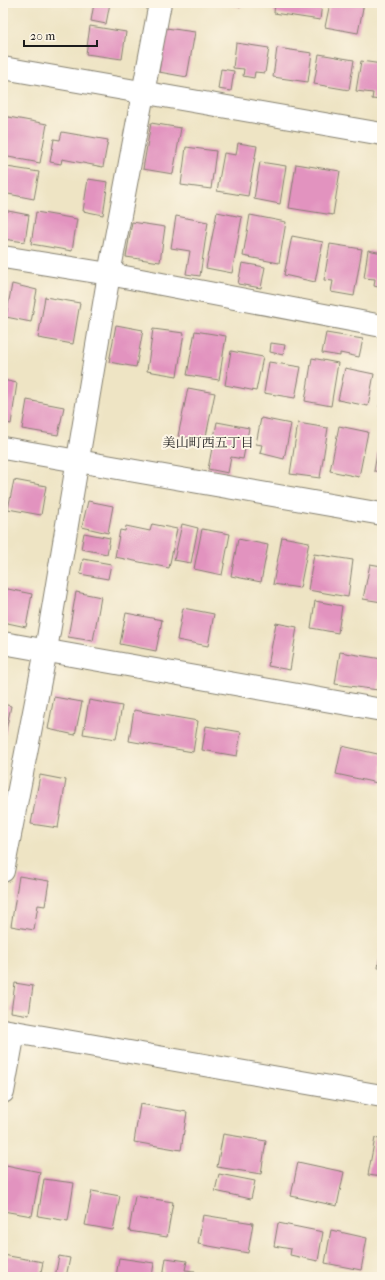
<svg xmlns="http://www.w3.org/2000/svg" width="385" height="1280" font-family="'IM FELL French Canon','Noto Serif JP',serif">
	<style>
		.building { fill: #e293bf }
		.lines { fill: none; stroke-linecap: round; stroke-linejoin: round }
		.minor-casing { stroke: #858070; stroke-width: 24 }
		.minor { stroke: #fff; stroke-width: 22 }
		.labels { text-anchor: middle; stroke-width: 4; stroke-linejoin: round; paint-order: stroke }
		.neighbourhood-label { font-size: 13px; fill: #1c1c1c; stroke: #fcf5e5 }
	</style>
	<rect width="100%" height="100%" fill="#fcf5e5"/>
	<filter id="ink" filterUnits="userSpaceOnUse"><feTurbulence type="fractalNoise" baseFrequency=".025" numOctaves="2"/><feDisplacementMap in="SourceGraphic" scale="8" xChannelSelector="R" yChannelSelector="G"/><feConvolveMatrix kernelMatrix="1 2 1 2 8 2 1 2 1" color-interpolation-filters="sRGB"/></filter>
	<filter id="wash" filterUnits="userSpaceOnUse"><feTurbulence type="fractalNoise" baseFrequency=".012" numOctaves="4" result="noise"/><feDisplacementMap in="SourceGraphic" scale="16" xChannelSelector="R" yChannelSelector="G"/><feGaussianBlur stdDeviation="0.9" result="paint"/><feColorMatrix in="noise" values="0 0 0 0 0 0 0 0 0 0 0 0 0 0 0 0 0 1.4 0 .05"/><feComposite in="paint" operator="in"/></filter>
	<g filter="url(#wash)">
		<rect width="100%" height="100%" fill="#eee4c4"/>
		<g id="blocks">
			<g class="building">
				<polygon points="94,3 110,3 106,24 91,21"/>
				<polygon points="220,3 242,3 241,7"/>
				<polygon points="275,3 322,3 320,20 274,13"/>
				<polygon points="330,3 364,3 358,33 325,27"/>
				<polygon points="90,26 126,32 122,59 86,54"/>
				<polygon points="166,28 195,32 187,77 159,72"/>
				<polygon points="236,43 269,48 265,73 255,72 254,78 243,76 244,69 233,68"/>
				<polygon points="277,48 312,53 308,82 273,77"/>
				<polygon points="319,54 354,60 349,90 314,84"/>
				<polygon points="361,61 382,64 382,95 381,100 372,99 373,93 356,91"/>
				<polygon points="221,69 234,71 231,91 218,89"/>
				<polygon points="3,116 47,124 40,163 3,156"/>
				<polygon points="151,123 181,128 173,174 143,169"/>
				<polygon points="62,132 108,140 103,167 62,159 61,164 50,162 54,139 60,140"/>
				<polygon points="238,143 257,146 248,196 217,191 224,153 236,155"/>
				<polygon points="186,147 216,151 211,189 181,185"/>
				<polygon points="260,162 286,166 280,204 254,199"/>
				<polygon points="296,164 340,171 333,215 289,208"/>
				<polygon points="7,167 39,172 34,199 3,193"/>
				<polygon points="88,179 108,182 103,215 83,211"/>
				<polygon points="3,210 29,215 25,242 3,239"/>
				<polygon points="36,212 77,219 72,251 31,244"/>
				<polygon points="217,212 242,217 232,273 206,268"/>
				<polygon points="250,215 286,222 279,263 243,256"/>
				<polygon points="176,216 208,222 200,276 186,274 190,251 171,248"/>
				<polygon points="132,222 165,227 160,262 126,257"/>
				<polygon points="292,236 323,242 315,282 284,275"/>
				<polygon points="330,244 362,249 354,296 331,292 333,281 324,280"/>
				<polygon points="368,250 382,253 382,288 374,286 375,279 364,278"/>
				<polygon points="242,263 265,267 261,288 238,284"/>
				<polygon points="12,284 37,290 31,322 6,317"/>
				<polygon points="45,297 80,303 73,344 38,338"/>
				<polygon points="116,325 143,330 136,367 109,362"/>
				<polygon points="153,329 184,333 177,376 147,371"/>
				<polygon points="195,331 226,336 219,380 187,375"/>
				<polygon points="326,333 363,339 359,357 340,353 340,356 322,353"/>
				<polygon points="271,343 285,345 283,355 270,352"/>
				<polygon points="231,351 263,357 256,391 225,385"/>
				<polygon points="312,358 338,363 331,406 305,401"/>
				<polygon points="269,362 301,367 295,398 264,393"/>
				<polygon points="345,368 374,374 368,406 338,400"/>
				<polygon points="3,380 17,383 11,424 3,422"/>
				<polygon points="188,388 215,393 205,441 178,436"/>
				<polygon points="381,396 382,396 382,408 379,407"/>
				<polygon points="27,400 64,407 58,435 22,429"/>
				<polygon points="261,418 291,424 284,459 260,453 262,445 256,444"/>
				<polygon points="217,422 249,428 243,459 231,457 228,473 208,469"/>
				<polygon points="298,423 328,428 320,478 290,474"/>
				<polygon points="339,426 368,432 359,477 330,471"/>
				<polygon points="381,431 382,431 382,472 374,471"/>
				<polygon points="14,480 46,486 41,515 8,509"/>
				<polygon points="88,501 113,506 108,533 82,527"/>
				<polygon points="152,524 177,529 169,568 115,557 120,530 125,531 126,526 150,531"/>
				<polygon points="182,524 198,528 191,563 174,560"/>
				<polygon points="202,529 230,534 222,575 194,569"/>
				<polygon points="84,533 110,538 107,554 81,549"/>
				<polygon points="282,537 309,542 300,588 273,584"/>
				<polygon points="238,539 268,545 261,582 231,576"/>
				<polygon points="314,554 353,560 348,597 308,590"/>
				<polygon points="83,559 111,564 108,579 80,574"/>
				<polygon points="370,564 382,566 382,602 363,599"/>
				<polygon points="3,588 32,594 26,627 3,622"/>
				<polygon points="76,592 101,597 93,641 68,637"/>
				<polygon points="315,601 342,606 338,633 311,628"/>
				<polygon points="183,608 214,614 208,646 177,640"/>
				<polygon points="126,613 162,620 156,651 120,644"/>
				<polygon points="276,623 297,627 290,670 268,666"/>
				<polygon points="340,652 382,659 382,668 378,690 335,684"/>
				<polygon points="54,697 82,702 75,735 48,729"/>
				<polygon points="89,700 122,706 116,739 83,734"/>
				<polygon points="3,704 11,706 5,735 3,735"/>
				<polygon points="134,710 198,721 193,752 129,741"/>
				<polygon points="206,726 241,732 237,756 202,750"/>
				<polygon points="342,746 382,755 382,784 336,774"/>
				<polygon points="40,775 66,780 58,828 31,824"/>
				<polygon points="19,876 49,881 45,906 38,905 34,930 11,926"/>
				<polygon points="381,948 382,948 382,968 378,968"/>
				<polygon points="15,983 33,986 29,1015 11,1012"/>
				<polygon points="140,1104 187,1112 181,1150 134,1142"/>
				<polygon points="223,1134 266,1141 261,1174 217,1167"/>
				<polygon points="375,1138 382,1140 382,1177 368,1175"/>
				<polygon points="298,1162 344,1172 337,1206 291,1196"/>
				<polygon points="6,1165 40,1172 32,1216 3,1211 3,1180"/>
				<polygon points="219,1174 255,1181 251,1199 215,1191"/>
				<polygon points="44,1179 74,1183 68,1221 38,1216"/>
				<polygon points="92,1191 120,1196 113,1230 85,1225"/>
				<polygon points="135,1196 173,1202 167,1237 129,1231"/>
				<polygon points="203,1215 253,1223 248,1253 198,1244"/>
				<polygon points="278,1223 323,1232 318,1261 290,1255 291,1249 274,1246"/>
				<polygon points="331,1230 367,1238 361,1270 325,1263"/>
				<polygon points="3,1255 43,1262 40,1277 3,1277"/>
				<polygon points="59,1256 70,1258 66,1277 55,1277"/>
				<polygon points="119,1258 154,1263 152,1277 116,1277"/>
				<polygon points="166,1258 187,1261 185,1270 195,1271 194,1277 163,1277"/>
			</g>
		</g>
	</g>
	<g filter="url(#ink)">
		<use href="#blocks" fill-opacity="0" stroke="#858070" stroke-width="1"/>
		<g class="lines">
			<defs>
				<g id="minor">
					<polyline points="3,68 382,134"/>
					<polyline points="3,257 109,274 382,326"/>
					<polyline points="3,448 382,514"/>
					<polyline points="3,643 382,710"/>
					<polyline points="3,871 46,650 109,274 160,3"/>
					<polyline points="3,1030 382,1096"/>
					<polyline points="3,1092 14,1032"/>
				</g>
			</defs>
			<use href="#minor" class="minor-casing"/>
			<use href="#minor" class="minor"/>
		</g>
	</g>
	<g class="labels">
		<g class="neighbourhood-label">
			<text x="208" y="447">美山町西五丁目</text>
		</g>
	</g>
	<rect width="385" height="1280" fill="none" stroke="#fcf5e5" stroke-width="16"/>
	<path d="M24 40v6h73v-6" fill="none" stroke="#1c1c1c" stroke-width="2"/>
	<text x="30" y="40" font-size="12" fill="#1c1c1c" stroke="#fcf5e5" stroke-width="3" paint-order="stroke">20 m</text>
</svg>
